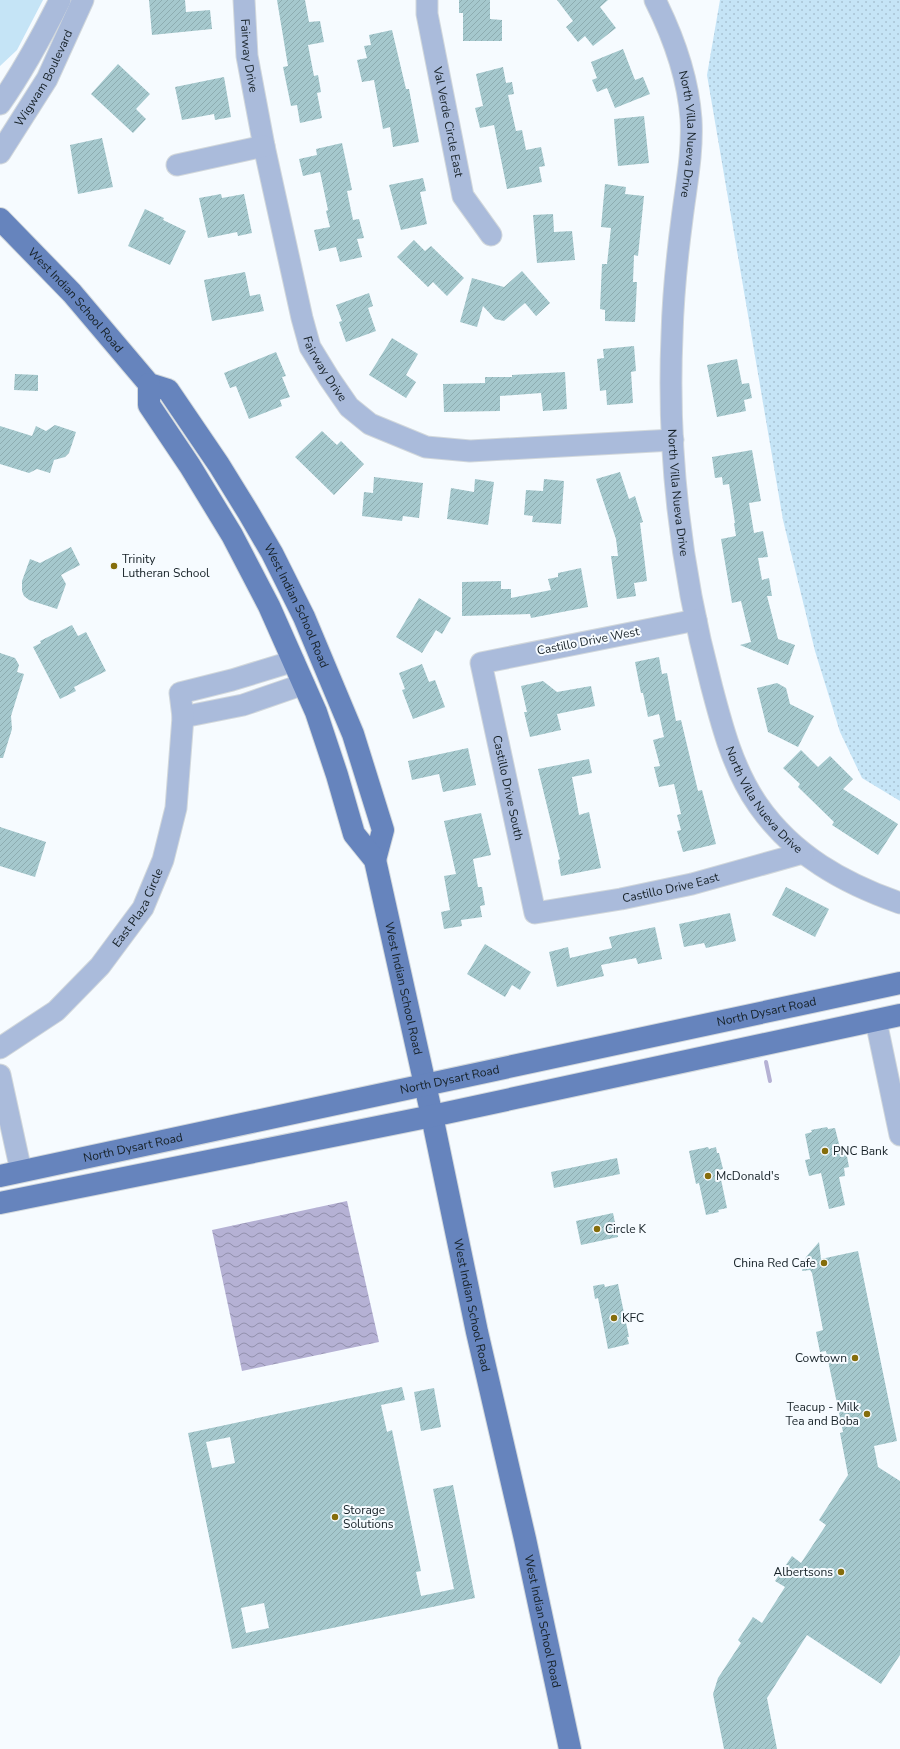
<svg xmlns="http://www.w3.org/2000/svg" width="900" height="1749" font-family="'Nunito Sans',sans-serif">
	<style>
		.grass { fill: url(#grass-dots) }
		.park { fill: #c5e4f6 }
		.water { fill: url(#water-waves) }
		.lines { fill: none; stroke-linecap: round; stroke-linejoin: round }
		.stream { stroke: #b5b1d4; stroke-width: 4 }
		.building { fill: url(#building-hatch); fill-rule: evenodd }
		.minor-casing { stroke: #d2d8dc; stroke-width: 23 }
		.major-casing { stroke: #d2d8dc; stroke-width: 24 }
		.minor { stroke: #aabbdb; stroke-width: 21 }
		.major { stroke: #6684bd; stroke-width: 22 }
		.poi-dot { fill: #856d0b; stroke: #f6fbff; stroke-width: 1.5 }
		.labels { text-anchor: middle; stroke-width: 4; stroke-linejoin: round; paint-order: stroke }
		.street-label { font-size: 12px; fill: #162127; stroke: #f6fbff }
		.poi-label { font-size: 12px; fill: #162127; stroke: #f6fbff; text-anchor: start }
	</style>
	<defs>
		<pattern id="grass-dots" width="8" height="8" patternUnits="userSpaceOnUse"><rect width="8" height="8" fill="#c5e4f6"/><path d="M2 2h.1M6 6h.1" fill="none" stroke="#a8c3d3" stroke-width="1.8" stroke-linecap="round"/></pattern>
		<pattern id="water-waves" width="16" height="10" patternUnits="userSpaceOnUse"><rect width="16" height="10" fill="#b5b1d4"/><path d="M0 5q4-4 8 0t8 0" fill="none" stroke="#9290ac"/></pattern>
		<pattern id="building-hatch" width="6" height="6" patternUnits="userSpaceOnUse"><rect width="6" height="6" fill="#a5c8cd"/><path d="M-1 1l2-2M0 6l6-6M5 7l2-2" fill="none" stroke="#8dacb0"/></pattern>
	</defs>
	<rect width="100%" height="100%" fill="#f6fbff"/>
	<polygon class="grass" points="720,0 900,0 900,801 862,778 840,732 815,651 783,520 707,75"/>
	<polygon class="park" points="0,0 43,0 17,50 0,66"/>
	<polygon class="water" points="347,1201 379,1342 242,1371 212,1230"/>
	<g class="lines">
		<polyline class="stream" points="766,1062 770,1081"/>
	</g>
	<g class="building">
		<polygon points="149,0 185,0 186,12 210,10 212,29 152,35"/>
		<polygon points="277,0 305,0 309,22 320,21 324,42 308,45 314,76 318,75 321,92 317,93 322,118 300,123 297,105 291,106 283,67 288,66"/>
		<polygon points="459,0 490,0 490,19 502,20 502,41 463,41 463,13 459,13"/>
		<polygon points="557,0 608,0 600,7 616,28 593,46 585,36 578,42 566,27 573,21"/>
		<polygon points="392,30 406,89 409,89 419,142 393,147 390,127 383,129 374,80 362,82 357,60 367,58 364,46 371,45 369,35"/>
		<polygon points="623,49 635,80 643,77 650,94 615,108 607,88 597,92 592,80 597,78 591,62"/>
		<polygon points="118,64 150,94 136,109 146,119 133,133 91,94"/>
		<polygon points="503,67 506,83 512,82 514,94 508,95 516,131 522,130 526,150 541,147 545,166 539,167 542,182 507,189 494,125 480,128 475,108 483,106 476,74"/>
		<polygon points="224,77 231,117 215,120 214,114 182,120 175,87"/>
		<polygon points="644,116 649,163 618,166 614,119"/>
		<polygon points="102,138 113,187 78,194 70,145"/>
		<polygon points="342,143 352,190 347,191 353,220 359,219 364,238 357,239 362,257 340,262 336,247 319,251 314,230 330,227 326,211 328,210 320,172 303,176 299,159 317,155 316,149"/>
		<polygon points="423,178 426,191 420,192 427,224 401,230 389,185"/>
		<polygon points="605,184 626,187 625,194 644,196 638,256 634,255 633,282 637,282 635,322 605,321 605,310 600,309 602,264 607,264 611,228 601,227"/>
		<polygon points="221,194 222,198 244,194 252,233 238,236 237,232 208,238 199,198"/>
		<polygon points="145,209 164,218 163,220 186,231 170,265 128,246"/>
		<polygon points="553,214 554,232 572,231 575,260 537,263 533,215"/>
		<polygon points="414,240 425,251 431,246 464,278 447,296 433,282 428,287 397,257"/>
		<polygon points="522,271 550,303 536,316 525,303 504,321 495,319 483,306 477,327 460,322 472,278 504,287"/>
		<polygon points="245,272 250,296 260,294 264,311 212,321 204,280"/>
		<polygon points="369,293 373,306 368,308 376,331 346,342 339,322 342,321 336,305"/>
		<polygon points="392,338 418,354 406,375 416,382 406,398 369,375"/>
		<polygon points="634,346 636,371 631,372 633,403 607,405 606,390 600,391 597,359 604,358 603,349"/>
		<polygon points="276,352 286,376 282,377 290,397 280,400 282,406 249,419 236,386 230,388 224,373"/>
		<polygon points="737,359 742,384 749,383 752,398 744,400 746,411 717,417 707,365"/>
		<polygon points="565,372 567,409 543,411 541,393 500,396 500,411 444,412 443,384 485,383 485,377 512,377 512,375"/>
		<polygon points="15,374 38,375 38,391 14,390"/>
		<polygon points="55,425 76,432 69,453 65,457 54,460 50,473 37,469 29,473 0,464 0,426 32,436 36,426 46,431"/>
		<polygon points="322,431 337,445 341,441 364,464 334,495 295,457"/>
		<polygon points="752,450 761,501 749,503 754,533 763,531 768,557 758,558 762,580 769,578 772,596 767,596 778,639 795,645 788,665 740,645 751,642 741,601 732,603 721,539 736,536 734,523 735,523 729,484 723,485 722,477 715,478 712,457"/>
		<polygon points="620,472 629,499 635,496 643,522 640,523 647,581 634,583 636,596 617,599 611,556 618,556 616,539 596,479"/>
		<polygon points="374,477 423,483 419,518 403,516 402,521 362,516 364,492 373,493"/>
		<polygon points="475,479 494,482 488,525 447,519 451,488 474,492"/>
		<polygon points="544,479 564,481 561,524 532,522 533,516 524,515 526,490 543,491"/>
		<polygon points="71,547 80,565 61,575 66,584 57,609 29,600 24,596 22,591 22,581 30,559 40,563"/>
		<polygon points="581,568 588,607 531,618 530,614 462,616 462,582 501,581 501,589 511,589 511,598 551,590 548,579 558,577 558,573"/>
		<polygon points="419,598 451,618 442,634 436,630 422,653 396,637"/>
		<polygon points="72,625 78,636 86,632 106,671 74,687 76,691 60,699 33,647 41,643 40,641"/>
		<polygon points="0,653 15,658 19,665 17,672 24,674 11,716 12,729 3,758 0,758"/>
		<polygon points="659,657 662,674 667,673 676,721 681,720 698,791 702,790 716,844 683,852 677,831 681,830 677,815 681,814 674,784 659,787 654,767 660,766 653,740 664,737 659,714 648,717 643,693 641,693 635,662"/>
		<polygon points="422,664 429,682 435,680 445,707 413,719 402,690 405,689 399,673"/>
		<polygon points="543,681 557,692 591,686 595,706 557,714 561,730 530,737 524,712 527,712 521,686"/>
		<polygon points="777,683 786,688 790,704 814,716 798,747 768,732 757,688"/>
		<polygon points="468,748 476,785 443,792 439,774 412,780 408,761"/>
		<polygon points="801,750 818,767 830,756 853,779 843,789 898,824 878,855 832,825 834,822 798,787 800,784 783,768"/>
		<polygon points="589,759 592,773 572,777 579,815 589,812 601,868 561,876 558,860 560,859 538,769"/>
		<polygon points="481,813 491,855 473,859 478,887 482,887 485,905 480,906 482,917 461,920 462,926 444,929 441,912 450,910 444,876 456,874 444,821"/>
		<polygon points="0,827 46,842 35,877 0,866"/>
		<polygon points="786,887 829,909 815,937 772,915"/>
		<polygon points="730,913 736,941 706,948 704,943 684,947 679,924"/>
		<polygon points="655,927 662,959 638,964 636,958 601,965 604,976 557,987 549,952 568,947 570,958 612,948 609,937"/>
		<polygon points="485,944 531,972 520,990 512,985 505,997 467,974"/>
		<polygon points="827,1127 828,1129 835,1128 841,1152 846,1151 849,1167 844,1168 845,1176 839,1177 845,1205 829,1209 821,1173 809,1176 805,1160 810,1159 805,1134 812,1132 811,1130"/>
		<polygon points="708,1147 709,1149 716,1147 717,1153 719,1153 723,1169 719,1170 727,1208 718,1210 719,1212 706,1215 699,1183 696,1184 689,1151"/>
		<polygon points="617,1158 620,1174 554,1188 551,1172"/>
		<polygon points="613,1213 618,1237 581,1245 576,1221"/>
		<polygon points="819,1242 821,1259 858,1251 897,1441 874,1446 878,1467 900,1481 900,1655 881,1684 807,1635 767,1698 777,1749 724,1749 713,1694 718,1678 741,1643 738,1640 753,1617 762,1623 785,1587 775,1581 792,1556 801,1563 826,1525 819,1520 848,1475 840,1433 843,1432 826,1351 820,1352 816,1332 823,1330 812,1273 810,1270 802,1271 806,1257"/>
		<polygon points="604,1284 605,1287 618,1284 629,1337 627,1337 629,1344 608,1349 598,1298 595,1299 593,1286"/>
		<path d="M402 1387 405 1400 381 1405 387 1432 392 1430 421 1571 416 1572 421 1596 454 1589 433 1489 453 1485 475 1598 232 1649 188 1433ZM230 1437 235 1463 212 1468 206 1442ZM264 1603 269 1628 246 1633 241 1608Z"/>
		<polygon points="434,1388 441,1427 421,1431 414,1392"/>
	</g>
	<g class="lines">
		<defs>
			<g id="minor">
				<path id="s1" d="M244 0 247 56 264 146 302 318 310 347 329 378 349 407 370 424 426 447 470 451 673 440"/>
				<path id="s2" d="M427 0V14L463 196 491 235"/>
				<path id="s3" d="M655 0C674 38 688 77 691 119 693 153 686 186 682 219 677 257 673 296 672 335 667 451 681 571 711 684 722 726 733 769 758 805 793 855 843 883 900 903"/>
				<path d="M0 104C23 71 42 36 60 0"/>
				<path id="s4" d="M0 153 47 79 83 0"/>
				<polyline points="177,165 264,146"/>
				<path id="s5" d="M696 620 481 663 535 913 621 899 692 884 803 853"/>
				<polyline points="183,717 243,705 304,684"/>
				<polyline points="876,1021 900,1135"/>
				<path id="s6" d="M0 1048 56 1011 100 966 143 908 163 860 176 808 183 717 180 693 232 680 294 661"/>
				<polyline points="0,1075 21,1171"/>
			</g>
			<g id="major">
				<path id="s7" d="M0 219 72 293 149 384 168 390 219 465 248 512 272 553 304 617 353 734 383 830 375 860"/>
				<path id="s8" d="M149 384V405L190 466 232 535 269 606 316 712 337 775 354 834 375 860 432 1116 477 1332 525 1539 570 1749"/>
				<path id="s9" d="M0 1176 900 983"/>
				<polyline points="0,1203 432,1116 900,1015"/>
			</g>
		</defs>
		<use href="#minor" class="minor-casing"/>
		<use href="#major" class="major-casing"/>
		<use href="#minor" class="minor"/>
		<use href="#major" class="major"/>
	</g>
	<g class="poi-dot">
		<circle cx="114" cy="566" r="4"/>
		<circle cx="825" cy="1151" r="4"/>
		<circle cx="708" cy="1176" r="4"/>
		<circle cx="597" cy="1229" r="4"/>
		<circle cx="824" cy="1263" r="4"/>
		<circle cx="614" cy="1318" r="4"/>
		<circle cx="855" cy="1358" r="4"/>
		<circle cx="867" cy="1414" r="4"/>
		<circle cx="335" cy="1517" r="4"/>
		<circle cx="841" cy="1572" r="4"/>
	</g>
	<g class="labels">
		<g class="street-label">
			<text dy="4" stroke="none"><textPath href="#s1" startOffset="56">Fairway Drive</textPath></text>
			<text dy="4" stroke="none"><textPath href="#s4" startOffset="87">Wigwam Boulevard</textPath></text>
			<text dy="4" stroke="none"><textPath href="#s2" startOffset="124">Val Verde Circle East</textPath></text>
			<text dy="4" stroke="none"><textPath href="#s3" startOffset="140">North Villa Nueva Drive</textPath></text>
			<text dy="4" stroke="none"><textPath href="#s7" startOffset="111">West Indian School Road</textPath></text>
			<text dy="4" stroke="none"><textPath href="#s1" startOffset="380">Fairway Drive</textPath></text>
			<text dy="4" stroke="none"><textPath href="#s3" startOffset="500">North Villa Nueva Drive</textPath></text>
			<text dy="4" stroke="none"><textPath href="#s7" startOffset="494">West Indian School Road</textPath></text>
			<text transform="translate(588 641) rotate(-11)" y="4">Castillo Drive West</text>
			<text dy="4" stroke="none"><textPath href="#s5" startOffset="347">Castillo Drive South</textPath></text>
			<text dy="4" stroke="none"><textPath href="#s3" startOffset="824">North Villa Nueva Drive</textPath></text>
			<text dy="4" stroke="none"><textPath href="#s5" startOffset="613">Castillo Drive East</textPath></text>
			<text dy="4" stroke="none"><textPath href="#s6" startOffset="200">East Plaza Circle</textPath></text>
			<text dy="4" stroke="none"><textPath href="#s8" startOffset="664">West Indian School Road</textPath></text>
			<text dy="4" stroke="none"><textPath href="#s9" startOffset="784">North Dysart Road</textPath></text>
			<text dy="4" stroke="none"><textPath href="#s9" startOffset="460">North Dysart Road</textPath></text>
			<text dy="4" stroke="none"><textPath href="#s9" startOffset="136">North Dysart Road</textPath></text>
			<text dy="4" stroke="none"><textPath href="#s8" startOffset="988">West Indian School Road</textPath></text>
			<text dy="4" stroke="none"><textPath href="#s8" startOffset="1312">West Indian School Road</textPath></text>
		</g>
		<g class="poi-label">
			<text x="122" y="563">Trinity<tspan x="122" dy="14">Lutheran School</tspan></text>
			<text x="833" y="1155">PNC Bank</text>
			<text x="716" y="1180">McDonald's</text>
			<text x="605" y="1233">Circle K</text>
			<text x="816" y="1267" text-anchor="end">China Red Cafe</text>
			<text x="622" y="1322">KFC</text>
			<text x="847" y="1362" text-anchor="end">Cowtown</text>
			<text x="859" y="1411" text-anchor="end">Teacup - Milk<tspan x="859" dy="14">Tea and Boba</tspan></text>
			<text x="343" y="1514">Storage<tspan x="343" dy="14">Solutions</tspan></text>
			<text x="833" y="1576" text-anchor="end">Albertsons</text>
		</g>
	</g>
</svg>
